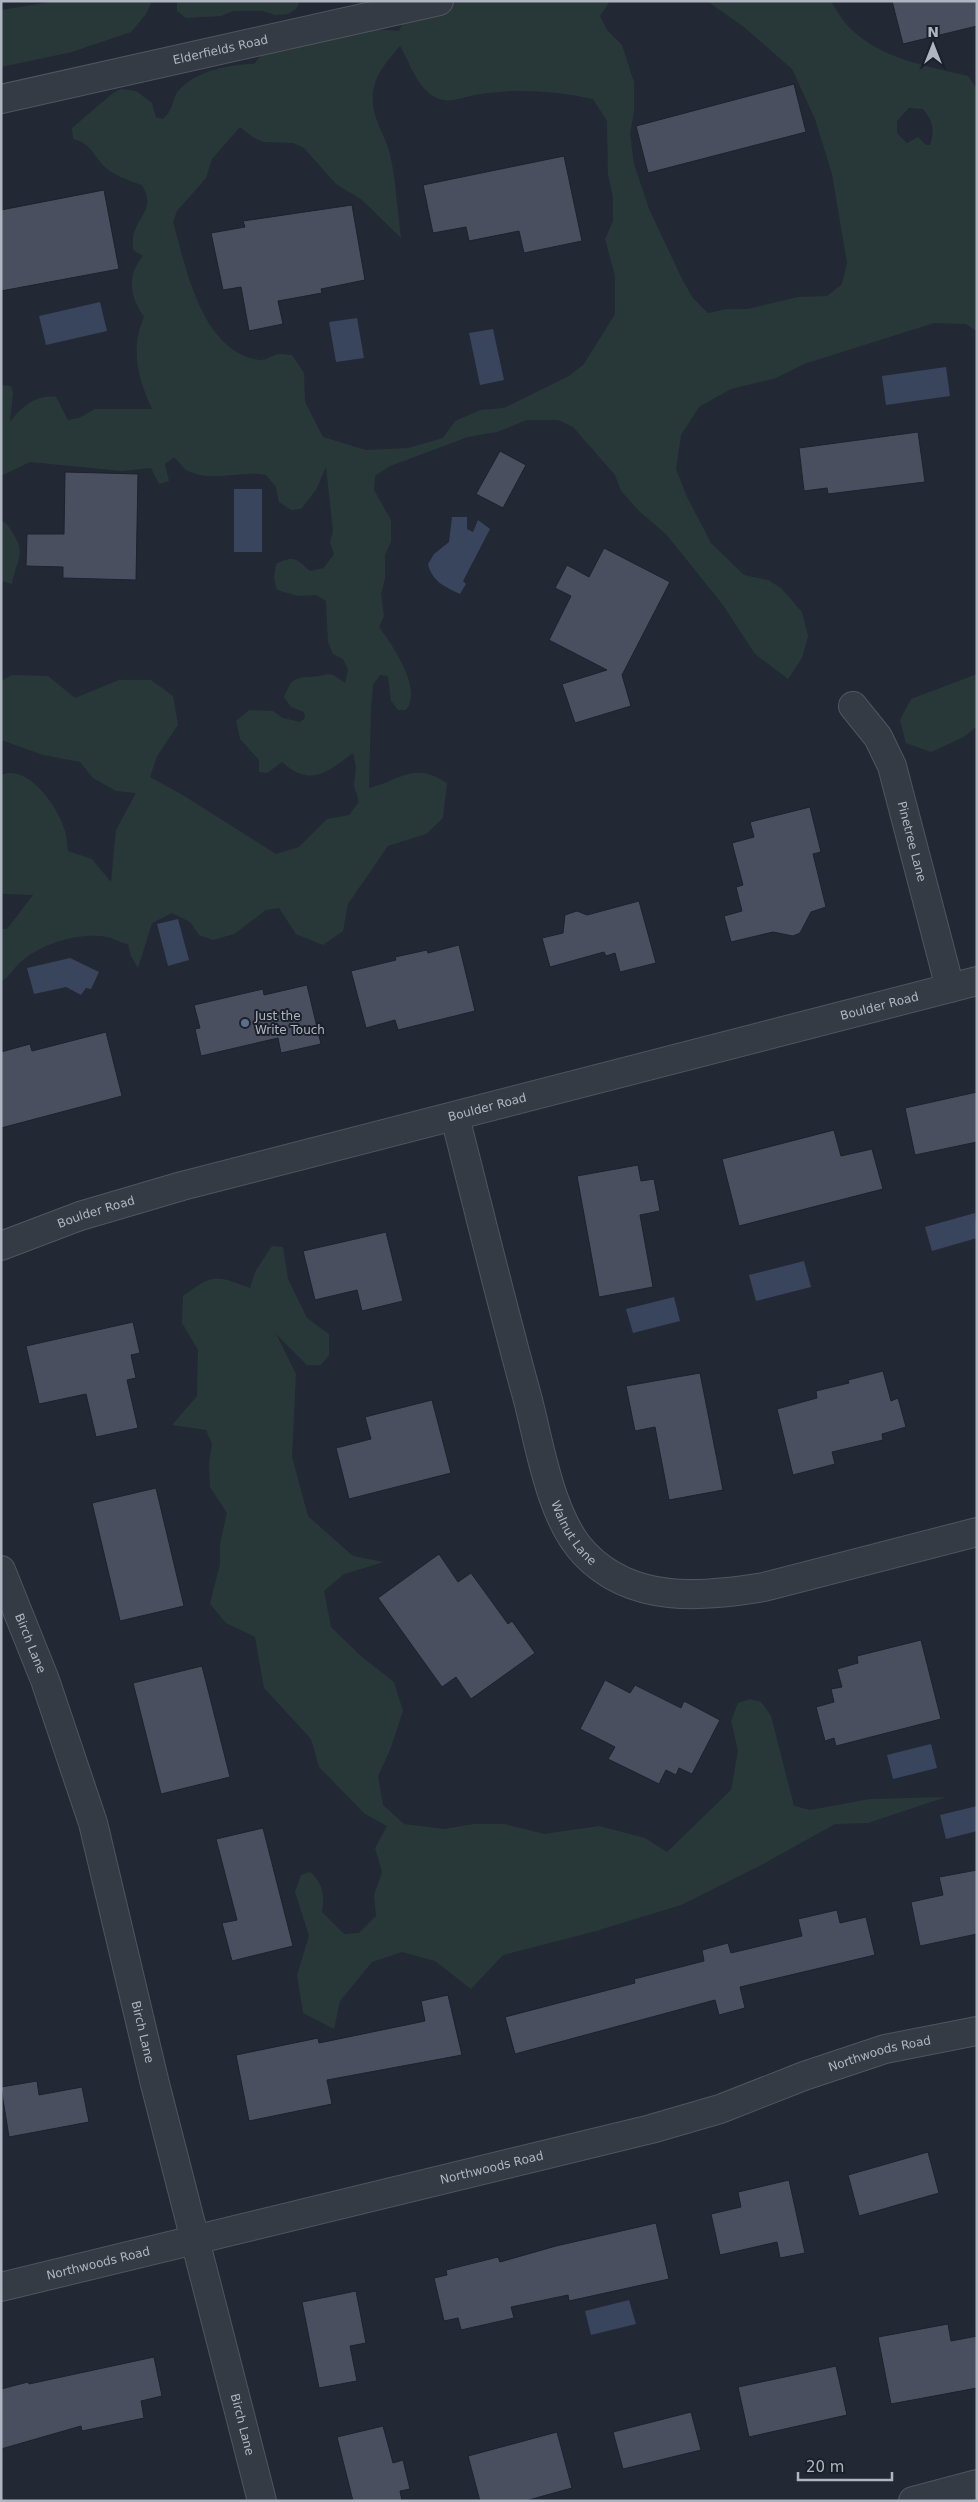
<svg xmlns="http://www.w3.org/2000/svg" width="978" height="2502" font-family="'DejaVu Sans',sans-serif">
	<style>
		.green { fill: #283839; fill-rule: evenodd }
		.water { fill: #39455c }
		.building { fill: #494f5e; stroke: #1d222c }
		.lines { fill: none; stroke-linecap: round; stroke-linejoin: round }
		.minor-casing { stroke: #505560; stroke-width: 30 }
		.minor { stroke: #353b45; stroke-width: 28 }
		.service-dot { fill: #5c6f8a; stroke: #1b202a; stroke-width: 2 }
		.labels { text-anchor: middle; stroke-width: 4; stroke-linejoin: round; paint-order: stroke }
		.street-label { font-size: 12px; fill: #b0b5c2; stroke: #1b202a }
		.poi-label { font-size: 12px; fill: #b0b5c2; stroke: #1b202a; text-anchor: start }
	</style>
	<rect width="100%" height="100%" fill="#222834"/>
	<g class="green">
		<polygon points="58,1 152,1 146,14 131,32 72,52 1,67 1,10"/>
		<polygon points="177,1 300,1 296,9 288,14 275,15 263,11 233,11 221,16 186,18 177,11"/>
		<path d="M377 1H610L600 16 607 30 622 45 634 82V111L630 134 634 164 649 209 683 281 693 298 708 313 727 309H747L798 297 827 296 842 284 847 263 832 174 815 119 792 69 744 27 707 1H831C836 9 840 17 846 24 876 58 926 66 968 76L977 89V332L966 324 934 323 804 364 776 378 731 389 699 407 681 435 676 469 687 497 711 543 744 575 768 580 781 588 802 612 808 636 802 658 788 679 755 654 723 605 666 534 639 511 621 491 615 475 573 427 558 420H527L497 432 468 437 390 466 375 476 374 490 391 520V542L385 555V579L381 594 384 616 379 627C393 646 423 689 406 710H398L391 701 388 676 380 675 373 685 371 709 369 788C401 780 414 761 447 783L443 818 426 834 388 846 348 904 343 931 323 945 296 934 279 908 266 910 234 934 213 940 199 935 190 922 172 913 152 923 138 968 131 956 128 944C120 943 114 938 107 937 80 932 44 943 23 960 15 966 10 976 1 982V929H7L33 895 4 894 1 891V775C29 763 59 809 65 831 67 838 67 844 68 851L92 859 111 882 116 830 136 793 116 791 93 778 80 762 43 755 1 740V681L12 675 48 676 75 698 119 680H151L173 696 178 725 157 756 150 777 181 794 276 854 299 847 327 819 349 815 359 802 354 786 356 767 353 753C327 772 311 788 282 762L267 773 259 772V760L240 739 236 721 249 710 273 711 283 718 300 722 305 718 304 712 291 707 284 697C286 693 289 685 292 682 297 677 305 677 311 677 331 676 326 669 345 683L348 670 343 659 333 654 328 642 326 601 316 595 298 596 277 590 274 578 276 564C294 555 296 559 310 571L324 568 334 554 330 543 333 531 326 467 316 490 301 509 291 510 279 502 276 487 266 475C239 470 214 483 188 471 182 468 179 461 174 457L165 464 169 481 159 484 151 468 122 471 30 462 1 476V385L11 386 13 393 10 422C21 407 37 394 56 397L68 420 79 418 95 409H152C138 379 130 349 144 317 130 297 126 276 143 256L133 250C133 244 132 236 135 230 143 212 154 206 142 185 132 182 111 174 104 166 93 155 90 142 73 139L72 128 113 93 121 89 136 91 152 103 156 117 163 119C175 109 171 98 180 89 197 71 230 64 254 64L267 48 363 28 399 31 413 3ZM400 46C410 63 417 89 437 98 450 104 463 97 475 95 514 88 554 91 593 99L607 121 608 174 613 197V221L605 239 615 276V314L584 364 569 376 504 408 480 410 455 421 443 438 408 448 366 450 323 437 305 402 304 373 292 355C288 355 284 354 280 354 273 354 266 361 259 360 201 351 186 267 173 222L177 211 206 178 212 159 240 127 254 138 264 142 293 143 304 148 336 184 362 200 401 238C397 210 396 181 390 154 387 142 380 130 376 118 366 86 380 69 400 46ZM909 108 923 109C933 121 935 130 930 145H926L918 137 907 143 897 133V121Z"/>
		<path d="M1 521C7 523 9 527 12 532 28 554 15 562 12 584L1 581Z"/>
		<polygon points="977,674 977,726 964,737 931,752 906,743 900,720 911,699"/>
		<path d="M272 1246 283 1247 288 1279 307 1318 329 1334V1355L321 1365H307L276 1334 296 1374 292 1457 308 1516 353 1556 384 1562 344 1574 324 1591 331 1627 362 1657 394 1682 403 1711 390 1750 378 1776 383 1805 404 1824 444 1829 474 1824H504L544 1834 599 1826 645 1838 667 1852 731 1790 738 1751 731 1721 738 1703 750 1699 761 1702 771 1716 794 1806 810 1810 870 1799 946 1797 868 1823 835 1824 763 1864 681 1905 596 1931 503 1955 471 1989 435 1961 402 1952 372 1962 340 2001 334 2029 303 2013 297 1975 309 1936 295 1892 301 1875 310 1872C323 1883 325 1896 322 1912L344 1934 359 1933 376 1916 374 1895 382 1872 375 1848 387 1826 365 1814 319 1767 311 1739 264 1688 255 1637 226 1623 210 1604 220 1564V1544L227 1513 210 1487 209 1464 212 1444 206 1430 172 1425 197 1396 198 1350 182 1323 183 1296C214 1273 216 1275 250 1288L255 1272Z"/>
	</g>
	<g class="water">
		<polygon points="100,302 107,331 46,345 39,316"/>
		<polygon points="357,318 364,358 336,362 329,322"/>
		<polygon points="493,329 504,380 480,385 469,333"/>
		<polygon points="946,367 950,396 886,405 882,376"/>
		<rect x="234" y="489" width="28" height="63"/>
		<path d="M452 517H467V529L473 532 478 520 490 529 463 581 466 584 460 594C446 587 432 582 428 564L434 554 449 542Z"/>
		<polygon points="178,919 189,960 168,966 157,924"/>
		<polygon points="70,958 99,972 91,989 86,988 81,995 66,987 34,994 27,968"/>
		<polygon points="975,1213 977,1238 932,1251 925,1227"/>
		<polygon points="804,1261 811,1287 756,1301 749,1275"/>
		<polygon points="674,1297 680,1321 633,1333 626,1309"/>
		<polygon points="931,1744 937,1768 893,1779 887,1755"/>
		<polygon points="977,1806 977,1831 946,1839 940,1815"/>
		<polygon points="629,2300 636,2324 591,2335 585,2311"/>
	</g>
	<g class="building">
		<polygon points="892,1 977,1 977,26 903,44"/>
		<polygon points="794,84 806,132 648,173 636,126"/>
		<polygon points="564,156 582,241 524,253 519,231 469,241 466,227 433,233 423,185"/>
		<polygon points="104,190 119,269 1,291 1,210"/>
		<polygon points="352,205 365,280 321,289 322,293 278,301 283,324 249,331 241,287 223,290 211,233 245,227 243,221"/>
		<polygon points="918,432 925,482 828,494 827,488 804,491 799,448"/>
		<polygon points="500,451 526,465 503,508 476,494"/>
		<polygon points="65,472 138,474 136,580 63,578 63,567 26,566 27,534 64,534"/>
		<polygon points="604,548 670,582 622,675 631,706 575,723 562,684 607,670 549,640 571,596 555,588 567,565 589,577"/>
		<polygon points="810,807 821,852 813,854 826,907 811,912 800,933 793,936 773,932 731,942 724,916 742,911 736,887 743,885 732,843 754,837 750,822"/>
		<polygon points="639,901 656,963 620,972 615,953 606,956 604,952 550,967 542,938 563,933 565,915 577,911 587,915"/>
		<polygon points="459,945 475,1011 398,1030 395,1020 366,1028 351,971 396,960 395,957 427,950 428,953"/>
		<polygon points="307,985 321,1044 281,1053 278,1038 201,1056 195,1029 200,1028 194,1005 263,989 264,995"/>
		<polygon points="106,1032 122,1096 1,1128 1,1052 30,1044 32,1051"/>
		<polygon points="977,1092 977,1142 915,1155 905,1108"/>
		<polygon points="834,1130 841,1156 872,1149 883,1189 739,1226 722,1159"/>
		<polygon points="638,1165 641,1181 654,1179 660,1211 640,1215 653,1287 599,1297 577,1176"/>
		<polygon points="386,1232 403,1301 362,1311 357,1290 315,1300 303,1251"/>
		<polygon points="133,1322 140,1353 131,1355 136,1378 127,1380 138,1428 96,1437 86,1394 39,1404 26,1346"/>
		<polygon points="883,1371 891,1401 898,1398 906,1427 882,1434 883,1440 832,1452 835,1464 793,1475 777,1409 817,1398 816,1391 849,1383 848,1380"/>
		<polygon points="700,1373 723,1490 669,1500 655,1427 635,1431 626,1386"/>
		<polygon points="432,1400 451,1473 349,1499 336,1448 371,1439 365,1417"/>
		<polygon points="156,1488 184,1606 120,1621 92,1503"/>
		<polygon points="439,1554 458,1582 471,1573 508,1624 512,1621 535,1653 471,1699 456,1677 442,1687 378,1598"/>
		<polygon points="921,1640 941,1719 836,1746 834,1738 825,1741 816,1707 834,1702 831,1689 842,1687 837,1669 858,1663 857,1656"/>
		<polygon points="202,1666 230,1777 161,1794 133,1683"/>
		<polygon points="605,1680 630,1693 635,1685 681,1708 684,1701 720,1720 692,1774 679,1768 676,1775 666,1770 659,1784 608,1759 615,1747 580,1729"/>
		<polygon points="263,1828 293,1946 232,1961 222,1923 237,1920 216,1839"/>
		<polygon points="977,1870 977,1934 920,1946 911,1902 943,1895 939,1877"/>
		<polygon points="837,1910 840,1923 866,1917 875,1955 740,1987 745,2008 719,2015 715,2000 515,2054 505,2017 635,1983 634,1979 704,1961 702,1950 728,1943 731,1953 802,1936 798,1919"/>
		<polygon points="448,1995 462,2055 327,2080 332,2104 249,2121 236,2055 318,2038 319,2043 425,2021 421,2001"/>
		<polygon points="37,2081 39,2095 82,2087 89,2122 9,2137 1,2087"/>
		<polygon points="928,2152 939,2193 859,2216 848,2175"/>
		<polygon points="789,2180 805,2253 780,2258 777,2242 720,2255 711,2214 741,2207 738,2192"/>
		<polygon points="656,2223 669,2279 569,2301 568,2295 511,2307 514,2318 461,2330 458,2318 444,2321 434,2278 447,2275 446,2270 498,2257 500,2262 556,2246"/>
		<polygon points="356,2291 366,2343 350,2346 357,2381 319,2388 302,2302"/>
		<polygon points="948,2324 951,2341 977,2336 977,2388 891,2404 878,2337"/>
		<polygon points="154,2357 162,2396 141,2401 144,2418 82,2431 81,2426 1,2449 1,2389 28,2382 29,2384"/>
		<polygon points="836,2366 847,2415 749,2437 738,2387"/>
		<polygon points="691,2412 701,2450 623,2469 613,2432"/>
		<polygon points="383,2426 393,2463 403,2460 410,2489 400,2491 402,2501 353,2501 337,2437"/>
		<polygon points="557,2432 572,2488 525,2501 480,2501 468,2456"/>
	</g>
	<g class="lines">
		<defs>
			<g id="minor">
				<path id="s1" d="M1 99 439 1"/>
				<path id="s2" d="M853 706 878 737 892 766 950 988"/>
				<path id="s3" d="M455 1117C479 1211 502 1306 528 1400 540 1447 551 1519 585 1554 633 1604 702 1597 764 1587L977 1532"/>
				<path id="s4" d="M1 1246 80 1216 182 1186 977 981"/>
				<path id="s5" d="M1 1570 45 1680 93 1823 155 2084 262 2501"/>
				<path id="s6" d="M1 2287 651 2129 720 2109 804 2076 885 2049 977 2031"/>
				<polyline points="913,2501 977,2484"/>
			</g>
		</defs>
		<use href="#minor" class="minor-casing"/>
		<use href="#minor" class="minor"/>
	</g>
	<circle class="service-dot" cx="245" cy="1023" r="5"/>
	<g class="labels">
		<g class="street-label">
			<text dy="4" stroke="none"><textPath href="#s1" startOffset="225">Elderfields Road</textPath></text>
			<text dy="4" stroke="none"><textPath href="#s2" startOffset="150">Pinetree Lane</textPath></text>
			<text dy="4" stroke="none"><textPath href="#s4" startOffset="911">Boulder Road</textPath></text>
			<text dy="4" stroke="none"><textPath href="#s4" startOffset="506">Boulder Road</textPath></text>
			<text dy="4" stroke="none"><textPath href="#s4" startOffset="101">Boulder Road</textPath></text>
			<text dy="4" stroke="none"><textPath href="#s3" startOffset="434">Walnut Lane</textPath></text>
			<text dy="4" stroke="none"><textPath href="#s5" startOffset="79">Birch Lane</textPath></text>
			<text dy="4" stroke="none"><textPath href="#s5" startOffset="484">Birch Lane</textPath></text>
			<text dy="4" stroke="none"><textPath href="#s6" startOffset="910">Northwoods Road</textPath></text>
			<text dy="4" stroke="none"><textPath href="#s6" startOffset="505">Northwoods Road</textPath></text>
			<text dy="4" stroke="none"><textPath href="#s6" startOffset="100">Northwoods Road</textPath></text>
			<text dy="4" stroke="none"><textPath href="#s5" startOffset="889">Birch Lane</textPath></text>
		</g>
		<g class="poi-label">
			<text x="255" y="1020">Just the<tspan x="255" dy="14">Write Touch</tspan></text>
		</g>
	</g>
	<rect width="978" height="2502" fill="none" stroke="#b0b5c2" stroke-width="5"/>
	<g transform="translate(933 45)" stroke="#1b202a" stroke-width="4" paint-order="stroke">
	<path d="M0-4L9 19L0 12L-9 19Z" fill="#b0b5c2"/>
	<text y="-8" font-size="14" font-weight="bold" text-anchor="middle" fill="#b0b5c2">N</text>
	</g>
	<path d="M798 2472v8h94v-8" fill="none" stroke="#b0b5c2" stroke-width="2.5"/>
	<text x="806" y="2472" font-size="15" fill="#b0b5c2" stroke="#1b202a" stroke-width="4" paint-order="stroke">20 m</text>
</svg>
